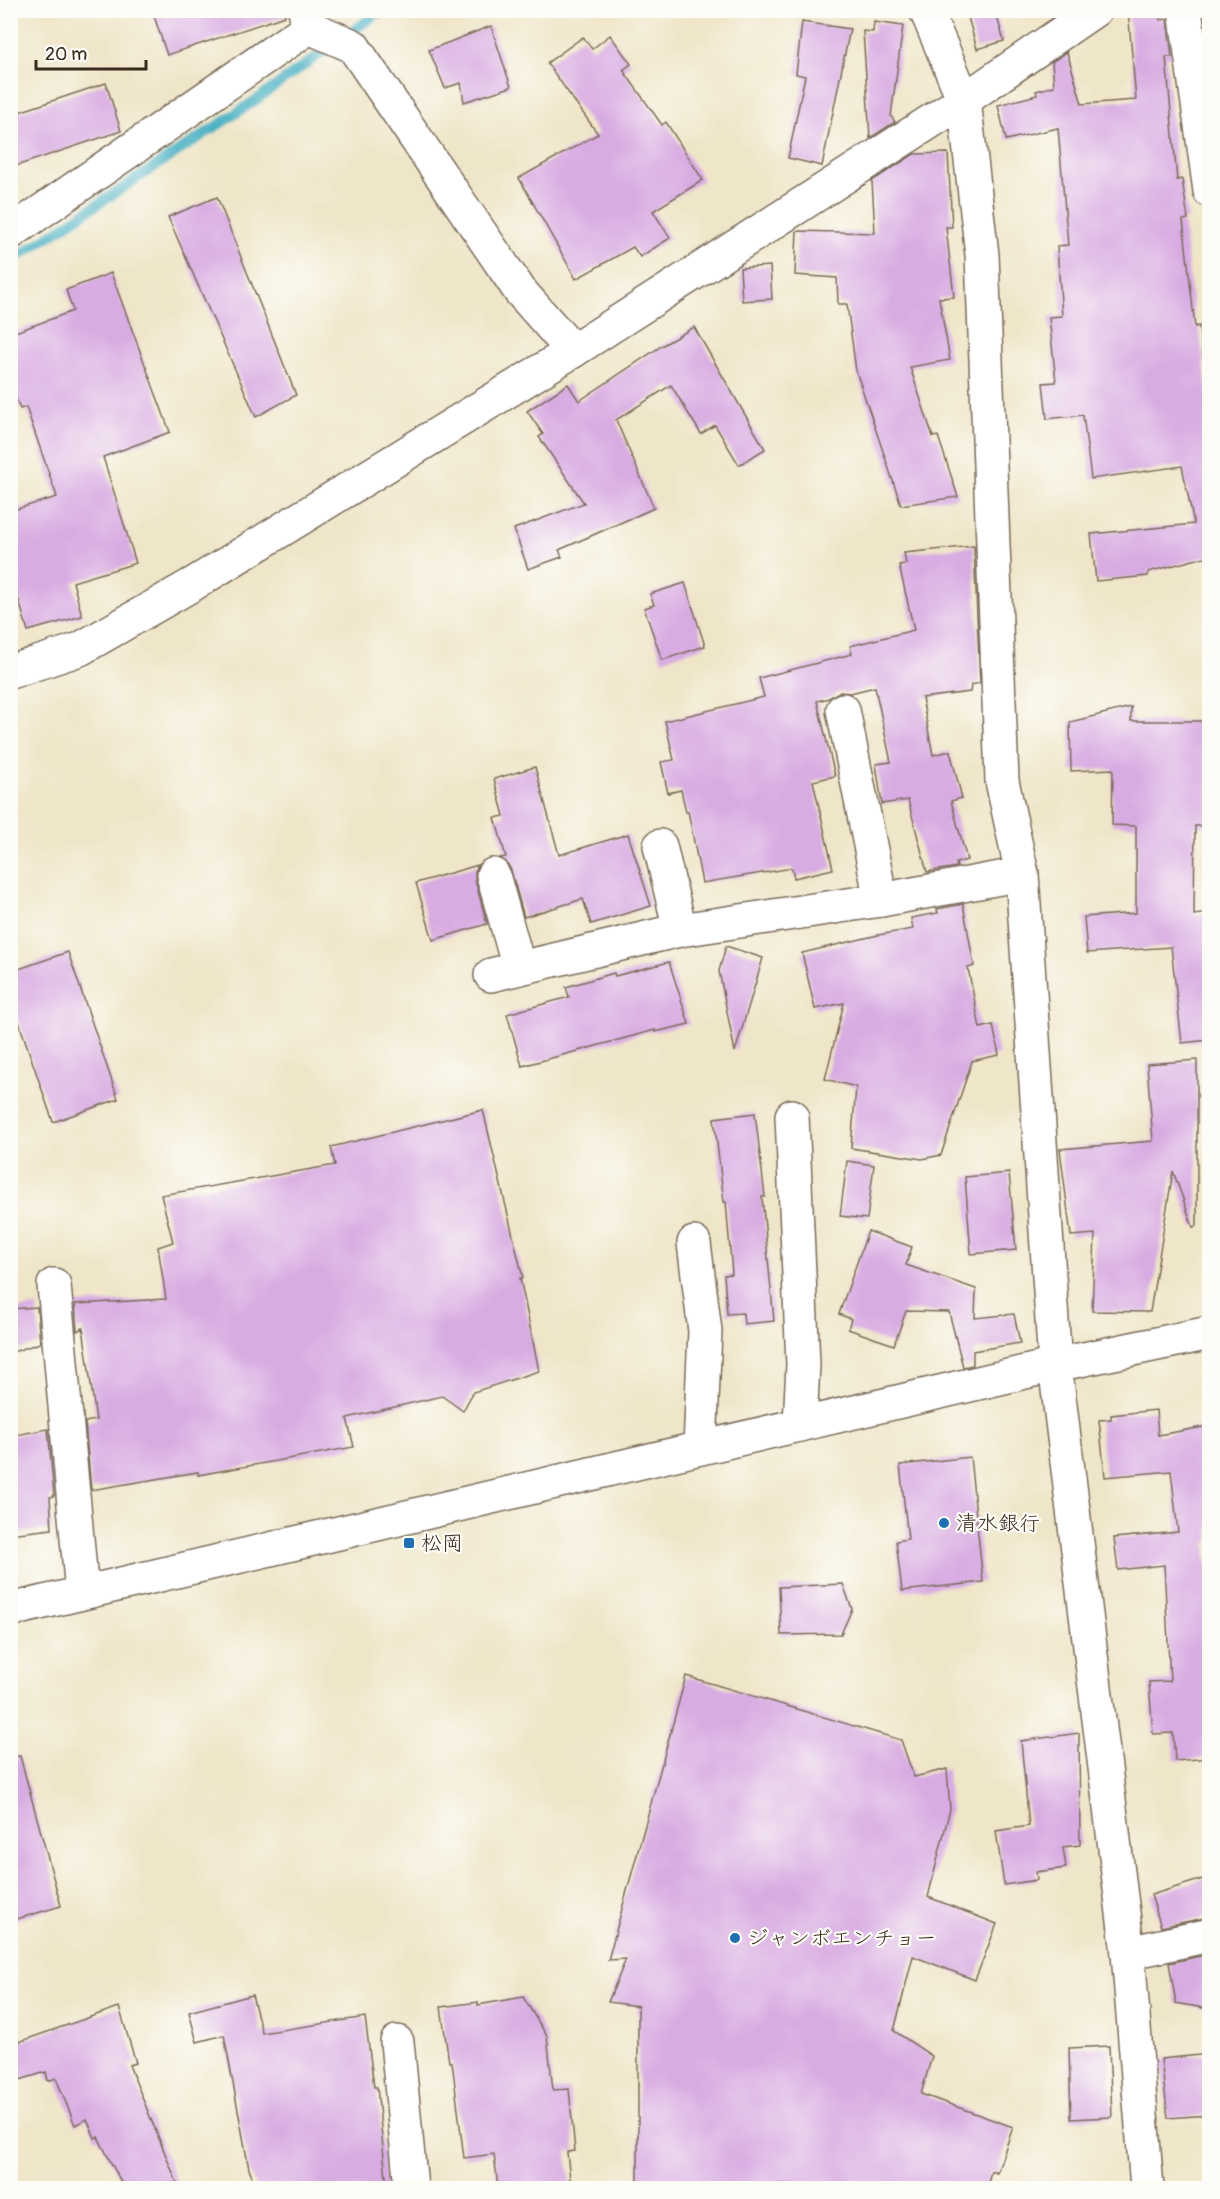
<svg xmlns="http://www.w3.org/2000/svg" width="1220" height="2199" font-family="Pangolin,'Klee One',sans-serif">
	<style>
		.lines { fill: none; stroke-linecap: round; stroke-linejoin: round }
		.stream { stroke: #44afc2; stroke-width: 10 }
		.building { fill: #d8abe2 }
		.minor-casing { stroke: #7a6b5a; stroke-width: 36 }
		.tertiary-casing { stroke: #7a6b5a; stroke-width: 36 }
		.minor { stroke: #fff; stroke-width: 33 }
		.tertiary { stroke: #fff; stroke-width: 33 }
		.poi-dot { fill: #1f6fb2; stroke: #fdfcf7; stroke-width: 2 }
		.labels { text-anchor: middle; stroke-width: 4.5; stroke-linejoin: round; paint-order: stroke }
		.poi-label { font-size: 21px; fill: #3b2a1e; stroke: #fdfcf7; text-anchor: start }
	</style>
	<rect width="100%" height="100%" fill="#fdfcf7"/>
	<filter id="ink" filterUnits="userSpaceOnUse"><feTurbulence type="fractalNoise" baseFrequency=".0167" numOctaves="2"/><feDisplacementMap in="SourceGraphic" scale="12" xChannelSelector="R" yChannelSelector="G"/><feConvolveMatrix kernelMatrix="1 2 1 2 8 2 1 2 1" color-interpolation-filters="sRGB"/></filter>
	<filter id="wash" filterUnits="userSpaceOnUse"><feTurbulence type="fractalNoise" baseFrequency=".008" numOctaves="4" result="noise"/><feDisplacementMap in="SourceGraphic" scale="24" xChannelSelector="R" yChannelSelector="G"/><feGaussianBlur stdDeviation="1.35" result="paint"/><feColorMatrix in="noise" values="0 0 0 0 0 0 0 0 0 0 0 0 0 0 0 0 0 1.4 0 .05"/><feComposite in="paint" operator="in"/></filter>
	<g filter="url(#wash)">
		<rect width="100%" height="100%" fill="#efe5c8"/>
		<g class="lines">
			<polyline class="stream" points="10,262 253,102 382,10"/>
		</g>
		<g id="blocks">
			<g class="building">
				<polygon points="152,10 284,10 285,16 167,55"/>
				<polygon points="966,10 995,10 1004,41 977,49"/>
				<polygon points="1128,10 1159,10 1160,20 1167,19 1172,57 1166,57 1177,180 1182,179 1188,219 1183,220 1195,327 1199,326 1209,402 1209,556 1148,572 1148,576 1096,581 1091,534 1194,524 1182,466 1091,479 1083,415 1047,419 1043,383 1056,382 1049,317 1062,316 1057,246 1068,245 1058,128 1006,140 998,105 1037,95 1036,91 1054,86 1052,62 1067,52 1082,104 1136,100"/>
				<polygon points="802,22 850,29 822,166 788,158 805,76 796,74"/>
				<polygon points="874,22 903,26 891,116 895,122 870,138 863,31 873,32"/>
				<polygon points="491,26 511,87 464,102 461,83 445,88 429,50"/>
				<polygon points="610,35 631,64 623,70 662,125 666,122 703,180 653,211 670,238 640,257 633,247 576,279 519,178 598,134 547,63 583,37 592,49"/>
				<polygon points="106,83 121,131 10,168 10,115"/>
				<polygon points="948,153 952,227 946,227 954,297 939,298 950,360 910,367 933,437 938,436 958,497 901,505 856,371 847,304 838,304 837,278 795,275 797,231 875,233 872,181 914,154"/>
				<polygon points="217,197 296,395 256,417 168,217"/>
				<polygon points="770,266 772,299 742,301 740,268"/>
				<polygon points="111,273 170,432 103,457 136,563 73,582 82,616 28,631 10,571 10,511 57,497 26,407 20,409 10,383 10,334 73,311 66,290"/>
				<polygon points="694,327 765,449 739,465 715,425 701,434 671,385 616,420 654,508 559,550 562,557 528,569 514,529 584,503 539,437 543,434 527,411 568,384 579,401 663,345"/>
				<polygon points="974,546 980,683 971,685 970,692 922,698 933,755 950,751 962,798 951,801 967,860 956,863 957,867 927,872 908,800 882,804 876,764 891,762 875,687 850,693 839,692 829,698 817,701 835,776 813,781 833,869 794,878 792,868 702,883 688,811 686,812 681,790 668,793 661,762 674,760 665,721 764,697 759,678 852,654 850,646 914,630 899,565 906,564 904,553"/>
				<polygon points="685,583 705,646 662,660 644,608 654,605 650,594"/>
				<polygon points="1131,707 1131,721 1209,721 1209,826 1195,826 1194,915 1209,913 1209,1040 1182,1043 1171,947 1087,953 1084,917 1136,913 1136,826 1112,825 1113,769 1071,771 1070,722"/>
				<polygon points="535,767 559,855 628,834 651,906 591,924 583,899 524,917 511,870 506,862 500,858 506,857 495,818 504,816 494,779"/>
				<polygon points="478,865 475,871 475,880 487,924 433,940 416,883"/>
				<polygon points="963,904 974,966 968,968 980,1028 993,1025 999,1055 972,1061 941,1155 922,1159 851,1148 856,1087 825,1079 844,1003 815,1009 802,953 878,935 913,929 911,918 938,913 937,909"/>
				<polygon points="726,946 763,958 735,1052 719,971"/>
				<polygon points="68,952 118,1099 53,1122 10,996 10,972"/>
				<polygon points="669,962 689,1024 655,1032 655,1030 522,1066 507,1014 569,997 566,987 614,973 615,976"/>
				<polygon points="1197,1060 1197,1226 1193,1227 1173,1171 1150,1312 1092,1311 1095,1234 1071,1236 1060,1149 1153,1141 1147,1064"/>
				<polygon points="483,1110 523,1278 520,1278 539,1371 473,1392 463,1411 442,1396 347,1418 354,1447 198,1475 198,1472 91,1490 85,1422 96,1420 83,1328 77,1331 75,1304 166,1299 158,1247 173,1242 161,1195 335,1165 331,1147"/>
				<polygon points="755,1113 765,1197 762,1197 774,1321 744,1324 743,1313 727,1314 724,1275 732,1274 726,1202 724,1202 714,1118"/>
				<polygon points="847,1161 874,1165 867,1219 840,1216"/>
				<polygon points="1009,1173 1016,1250 971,1254 965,1177"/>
				<polygon points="868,1231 912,1247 906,1265 976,1289 975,1318 1014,1314 1020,1343 973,1351 973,1365 963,1367 949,1312 906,1311 894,1345 848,1329 851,1319 839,1314"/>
				<polygon points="37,1307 40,1343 10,1353 10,1309"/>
				<polygon points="1156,1410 1158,1435 1209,1426 1209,1542 1206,1543 1209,1593 1209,1758 1175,1761 1173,1733 1153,1734 1149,1682 1170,1681 1164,1565 1118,1570 1114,1538 1178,1532 1171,1471 1105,1477 1099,1420 1111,1419 1111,1415"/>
				<polygon points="48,1429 54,1496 50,1497 52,1529 10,1534 10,1436"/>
				<polygon points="970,1457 983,1582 902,1591 896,1541 908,1539 900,1465"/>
				<polygon points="843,1584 852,1609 841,1634 781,1635 779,1587"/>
				<polygon points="686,1676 901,1740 914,1777 947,1769 950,1809 928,1897 997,1924 975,1980 913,1956 894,2031 932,2056 921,2094 1013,2127 997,2173 991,2171 987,2188 852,2188 781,2184 779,2188 638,2188 638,2006 608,2002 626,1959 608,1960"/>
				<polygon points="1079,1733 1080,1845 1063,1847 1066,1868 1036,1872 1037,1880 1004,1885 996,1831 1029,1826 1021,1741"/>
				<polygon points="20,1756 61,1906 10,1921 10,1757"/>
				<polygon points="1209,1877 1209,1917 1161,1927 1151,1895"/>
				<polygon points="1209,1954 1209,2009 1176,2003 1169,1963"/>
				<polygon points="252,1995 262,2033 365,2017 374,2087 377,2087 387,2188 256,2188 249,2169 224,2035 197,2042 189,2012"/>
				<polygon points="523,1997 547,2036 553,2090 569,2089 575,2151 567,2152 571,2188 498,2188 494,2154 464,2158 452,2062 449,2062 441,2007 478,2002 478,2005"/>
				<polygon points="119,2007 136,2063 129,2065 179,2188 124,2188 98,2137 95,2138 87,2119 75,2125 56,2078 48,2081 46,2072 10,2083 10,2045"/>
				<polygon points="1109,2046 1112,2117 1071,2119 1069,2048"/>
				<polygon points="1209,2054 1209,2115 1168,2118 1161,2059"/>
			</g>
		</g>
	</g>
	<g filter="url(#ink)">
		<use href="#blocks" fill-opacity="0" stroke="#7a6b5a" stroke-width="1.5"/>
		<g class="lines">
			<defs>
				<g id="minor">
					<polyline points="305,10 309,27 353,46 520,291 573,351"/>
					<polyline points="926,10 964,100 982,255 1002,781 1022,874 1055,1365 1128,1953 1147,2188"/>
					<polyline points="1185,10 1210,191"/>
					<polyline points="10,233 309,27"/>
					<polyline points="10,672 80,649 195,583 573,351 964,100 1095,10"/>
					<polyline points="843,710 881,900"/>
					<polyline points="660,846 680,930"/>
					<polyline points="493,875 519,968"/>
					<polyline points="491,975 680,930 881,900 1022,874"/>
					<polyline points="792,1116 803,1364 800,1425"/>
					<polyline points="694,1243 705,1331 700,1448"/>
					<polyline points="54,1285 82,1593"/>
					<polyline points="1128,1953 1210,1935"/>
					<polyline points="397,2042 411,2188"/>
				</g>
				<polyline id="tertiary" points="10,1610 1055,1365 1210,1333"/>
			</defs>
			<use href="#minor" class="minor-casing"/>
			<use href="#tertiary" class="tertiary-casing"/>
			<use href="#minor" class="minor"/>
			<use href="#tertiary" class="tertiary"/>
		</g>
	</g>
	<g class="poi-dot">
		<circle cx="944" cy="1523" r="6"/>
		<rect x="403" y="1537" width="12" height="12" rx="3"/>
		<circle cx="735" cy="1938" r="6"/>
	</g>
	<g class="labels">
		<g class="poi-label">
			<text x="956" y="1530">清水銀行</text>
			<text x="421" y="1550">松岡</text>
			<text x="747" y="1945">ジャンボエンチョー</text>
		</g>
	</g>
	<rect width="1220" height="2199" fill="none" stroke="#fdfcf7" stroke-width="36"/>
	<path d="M36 60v9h110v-9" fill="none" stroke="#3b2a1e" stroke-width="3"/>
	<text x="45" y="60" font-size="18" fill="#3b2a1e" stroke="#fdfcf7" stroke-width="4.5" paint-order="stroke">20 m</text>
</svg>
